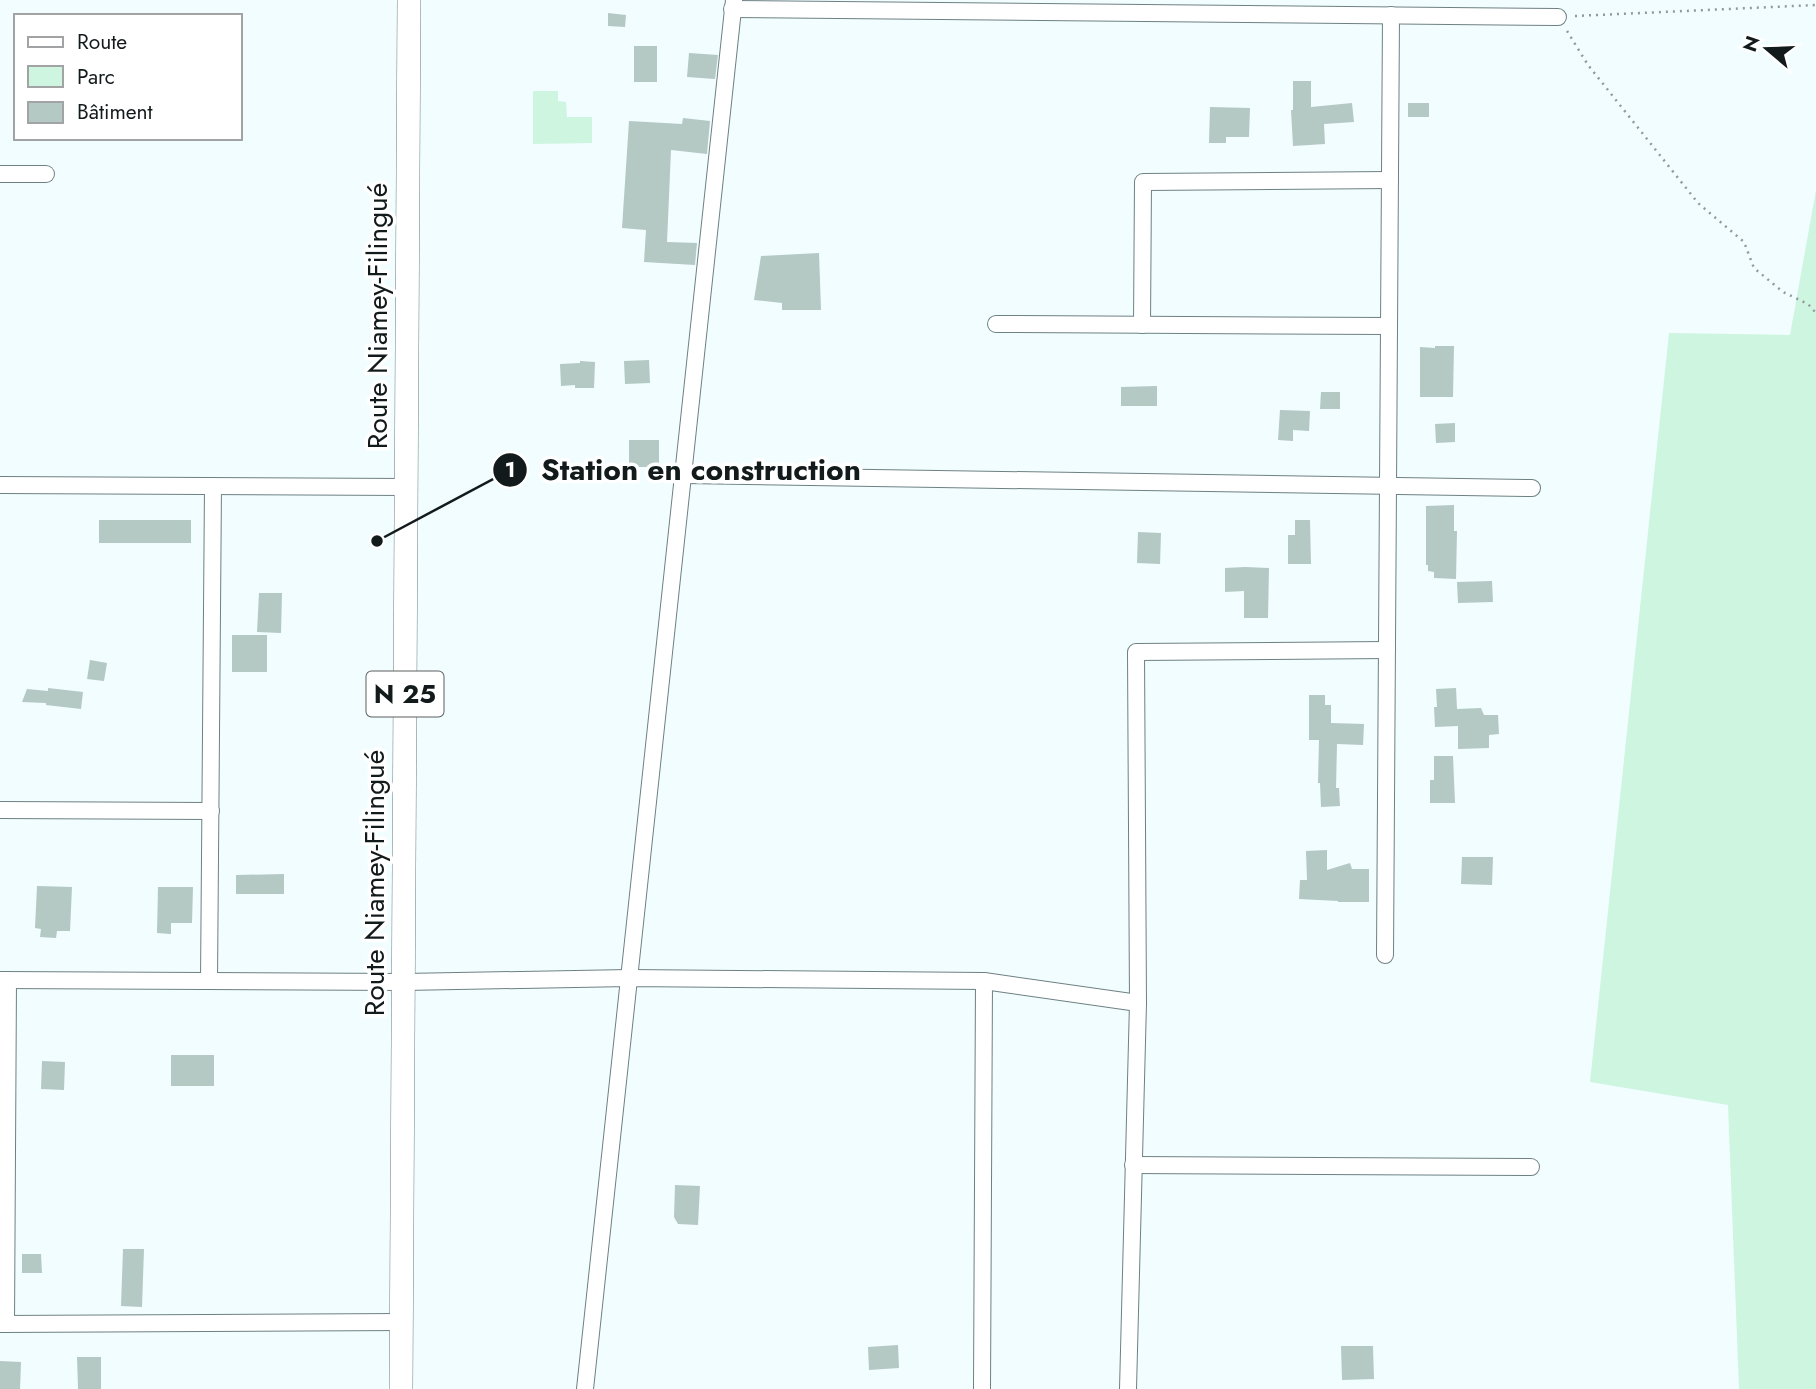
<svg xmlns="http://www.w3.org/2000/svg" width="1816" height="1389" font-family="Jost,sans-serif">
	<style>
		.green { fill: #cef5e0 }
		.building { fill: #b4c8c4 }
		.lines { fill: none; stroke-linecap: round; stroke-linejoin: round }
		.street-casing { stroke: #6e8083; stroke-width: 18 }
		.primary-casing { stroke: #6e8083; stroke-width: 24 }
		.path { stroke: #909a9c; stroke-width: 2.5; stroke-dasharray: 2 5; stroke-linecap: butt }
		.street { stroke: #fff; stroke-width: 16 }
		.primary { stroke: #fff; stroke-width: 23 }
		.labels { text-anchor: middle; stroke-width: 7; stroke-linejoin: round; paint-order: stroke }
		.shield { fill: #fff; stroke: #5a5f5f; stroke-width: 2 }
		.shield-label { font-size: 26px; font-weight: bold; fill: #131a1b }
		.street-label { font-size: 28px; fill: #131a1b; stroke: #fff }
		.leader { fill: none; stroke: #131a1b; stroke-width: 2.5 }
		.callout-dot { fill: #131a1b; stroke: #fff; stroke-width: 2.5 }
		.mark-label { font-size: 21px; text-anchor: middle; font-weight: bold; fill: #fff }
		.callout-label { font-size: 30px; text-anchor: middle; font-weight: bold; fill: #131a1b; stroke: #fff; stroke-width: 7; stroke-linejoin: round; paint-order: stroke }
	</style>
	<rect width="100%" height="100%" fill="#f1fdff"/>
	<g class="green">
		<polygon points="533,91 558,91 558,101 566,102 567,117 592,117 592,143 533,144"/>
		<polygon points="1816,190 1816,1389 1739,1389 1728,1105 1590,1082 1669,333 1790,335"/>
	</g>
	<g class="building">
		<polygon points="608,13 626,15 625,27 608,26"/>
		<rect x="634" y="46" width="23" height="36"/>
		<polygon points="689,53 718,55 715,79 687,77"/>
		<polygon points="1293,81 1311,81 1311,107 1352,103 1354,122 1324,124 1325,144 1293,146 1291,110 1293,110"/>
		<rect x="1408" y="103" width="21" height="14"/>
		<polygon points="1210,107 1250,108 1249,137 1226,137 1226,143 1209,143"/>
		<polygon points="683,118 710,121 707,154 671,150 667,242 697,243 695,265 644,262 646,230 622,228 629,121 682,124"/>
		<polygon points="819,253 821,310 782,310 782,303 754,300 761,256"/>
		<polygon points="1435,346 1454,346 1453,397 1420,397 1420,347 1435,348"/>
		<polygon points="649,360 650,383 625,384 624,361"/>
		<polygon points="580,361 595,362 594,388 575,388 575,385 561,386 560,364 580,363"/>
		<polygon points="1157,386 1157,406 1121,406 1121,387"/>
		<polygon points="1321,392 1340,392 1340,409 1320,409"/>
		<polygon points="1280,410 1310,411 1309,431 1293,430 1293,441 1278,440"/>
		<polygon points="1455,423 1455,442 1436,443 1435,424"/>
		<rect x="629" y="440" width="30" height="27"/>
		<polygon points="1454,505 1454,531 1457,531 1456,579 1434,578 1434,572 1428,571 1428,565 1426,565 1426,506"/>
		<rect x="99" y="520" width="92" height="23"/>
		<polygon points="1295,520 1310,520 1311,564 1288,564 1288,535 1295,535"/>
		<polygon points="1138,532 1161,533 1160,564 1137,563"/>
		<polygon points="1245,567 1269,568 1268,618 1244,618 1244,591 1225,592 1225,568"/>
		<polygon points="1492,581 1493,602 1458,603 1457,582"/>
		<polygon points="259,593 282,593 281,633 257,632"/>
		<rect x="232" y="635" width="35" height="37"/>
		<polygon points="90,660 107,663 104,681 87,679"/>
		<polygon points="48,688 83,692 81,709 46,705 46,703 22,702 27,689 48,691"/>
		<polygon points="1456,688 1457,709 1481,708 1484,715 1498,715 1499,734 1489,735 1489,748 1458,749 1458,726 1435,727 1434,707 1437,707 1436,689"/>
		<polygon points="1309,695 1325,695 1325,705 1331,705 1331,723 1364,724 1363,745 1337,744 1336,788 1339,788 1340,806 1321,807 1320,783 1318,783 1319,740 1309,740"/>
		<polygon points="1434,756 1453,756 1455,803 1430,803 1430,780 1434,780"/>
		<polygon points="1327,850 1327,870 1350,863 1352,869 1369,869 1369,902 1338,902 1338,901 1299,899 1300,880 1307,880 1306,851"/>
		<polygon points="1462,857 1493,857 1492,885 1461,884"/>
		<polygon points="284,874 284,894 236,894 236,875"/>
		<polygon points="37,886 72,887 70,931 57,931 56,938 40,937 41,929 35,928"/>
		<polygon points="158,887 193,887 192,923 171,923 171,934 157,933"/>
		<rect x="171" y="1055" width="43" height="31"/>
		<polygon points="42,1061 65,1062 64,1090 41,1089"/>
		<polygon points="675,1185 700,1186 698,1225 678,1224 674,1217"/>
		<polygon points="123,1249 144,1249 142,1307 121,1306"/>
		<polygon points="22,1254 41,1254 42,1273 22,1273"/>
		<polygon points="898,1345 899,1368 869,1370 868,1347"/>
		<polygon points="1341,1346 1373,1346 1374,1379 1342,1380"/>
		<polygon points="77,1357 101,1357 101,1389 78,1389"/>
		<polygon points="0,1361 21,1362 20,1389 0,1389"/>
	</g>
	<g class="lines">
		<defs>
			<g id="street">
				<polyline points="732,9 1558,17"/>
				<polyline points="0,174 46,174"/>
				<polyline points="996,324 1389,326"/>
				<polyline points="1142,325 1143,182 1390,180"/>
				<polyline points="683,475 1532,488"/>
				<polyline points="0,485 405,487"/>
				<polyline points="0,810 211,811"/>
				<polyline points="1385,955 1391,15"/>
				<polyline points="0,980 404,982 629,978 984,981 1138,1003"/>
				<polyline points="209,981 213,486"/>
				<polyline points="1133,1165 1531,1167"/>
				<polyline points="0,1324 402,1322"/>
				<polyline points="6,1324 8,980"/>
				<polyline points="585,1389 734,0"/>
				<polyline points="982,1389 984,981"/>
				<polyline points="1128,1389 1138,1003 1136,652 1387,650"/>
			</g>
			<polyline id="primary" points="401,1389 409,0"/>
		</defs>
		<use href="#street" class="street-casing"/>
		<use href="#primary" class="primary-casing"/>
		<g class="path">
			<polyline points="1575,16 1816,5"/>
			<polyline points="1567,31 1588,65 1698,203 1744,242 1754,268 1783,292 1808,304 1816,313"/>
		</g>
		<use href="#street" class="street"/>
		<use href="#primary" class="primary"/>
	</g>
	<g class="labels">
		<rect class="shield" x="366.5" y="671.5" width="77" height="45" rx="5"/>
		<g class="shield-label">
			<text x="405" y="703">N 25</text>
		</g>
		<g class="street-label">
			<text transform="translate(377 316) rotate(-90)" y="10">Route Niamey-Filingué</text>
			<text transform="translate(374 883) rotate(-90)" y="10">Route Niamey-Filingué</text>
		</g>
	</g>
	<path class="leader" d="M377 541L510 470"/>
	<g class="callout-dot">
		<circle cx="377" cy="541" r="7"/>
		<circle cx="510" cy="470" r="18"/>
	</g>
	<g class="mark-label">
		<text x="510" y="477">1</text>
	</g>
	<g class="callout-label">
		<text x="701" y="480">Station en construction</text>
	</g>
	<rect x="14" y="14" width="228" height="126" fill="#ffffff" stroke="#a1a3a4" stroke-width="2"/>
	<rect x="28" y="37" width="35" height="10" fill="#ffffff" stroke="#a1a3a4" stroke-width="2"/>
	<text x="77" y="49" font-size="21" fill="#131a1b">Route</text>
	<rect x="28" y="66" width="35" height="21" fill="#cef5e0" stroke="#a1a3a4" stroke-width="2"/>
	<text x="77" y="84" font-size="21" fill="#131a1b">Parc</text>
	<rect x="28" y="102" width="35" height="21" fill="#b4c8c4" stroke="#a1a3a4" stroke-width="2"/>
	<text x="77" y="119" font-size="21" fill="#131a1b">Bâtiment</text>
	<g transform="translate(1767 49) rotate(289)" stroke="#ffffff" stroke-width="5" paint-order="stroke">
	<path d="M0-5L12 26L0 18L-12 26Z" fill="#131a1b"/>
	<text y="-10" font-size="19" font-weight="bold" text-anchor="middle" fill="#131a1b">N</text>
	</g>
</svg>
